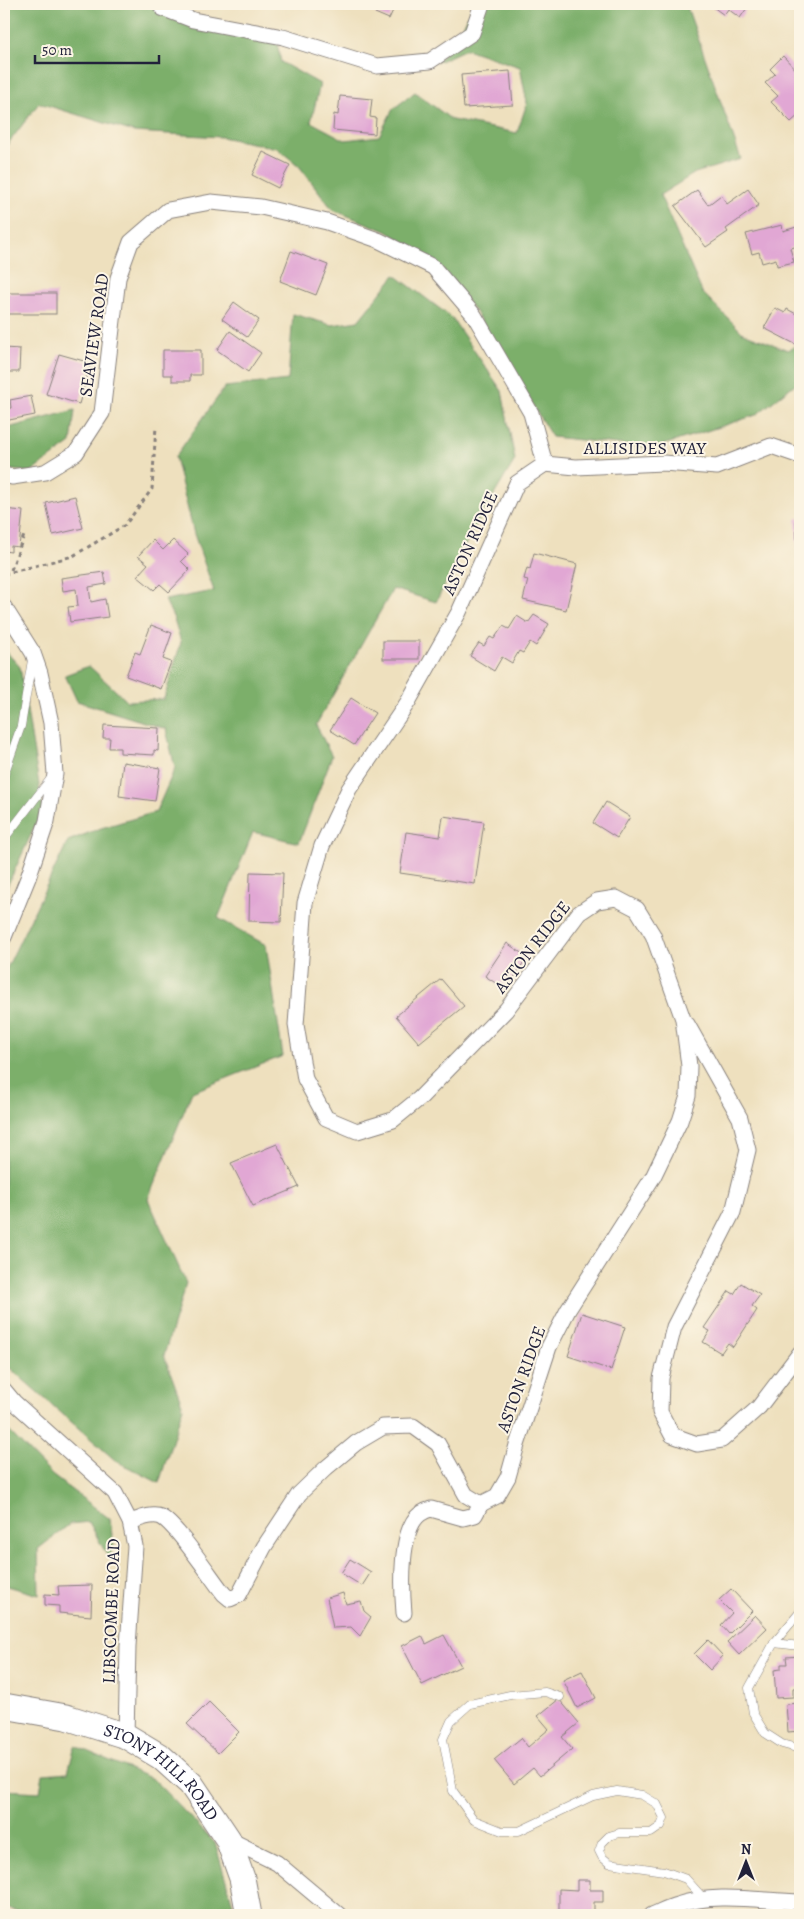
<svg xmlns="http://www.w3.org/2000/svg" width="804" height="1919" font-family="Alegreya,serif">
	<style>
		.forest { fill: #7caf6a; stroke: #4f6852 }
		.building { fill: #e1a7d4 }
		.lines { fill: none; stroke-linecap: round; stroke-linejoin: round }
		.service-casing { stroke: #88817c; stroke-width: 9 }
		.minor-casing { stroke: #88817c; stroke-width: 17 }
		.primary-casing { stroke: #88817c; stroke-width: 27 }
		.path { stroke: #88817c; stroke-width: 3; stroke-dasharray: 4 4; stroke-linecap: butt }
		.service { stroke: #fff; stroke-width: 8 }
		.minor { stroke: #fff; stroke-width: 15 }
		.primary { stroke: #fff; stroke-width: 25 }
		.labels { text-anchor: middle; stroke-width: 4; stroke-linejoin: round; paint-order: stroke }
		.street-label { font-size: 18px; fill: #22223b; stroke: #fcf5e5 }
	</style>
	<rect width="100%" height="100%" fill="#fcf5e5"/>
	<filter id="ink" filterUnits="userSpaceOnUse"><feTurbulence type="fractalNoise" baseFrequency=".02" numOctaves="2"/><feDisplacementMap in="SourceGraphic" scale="10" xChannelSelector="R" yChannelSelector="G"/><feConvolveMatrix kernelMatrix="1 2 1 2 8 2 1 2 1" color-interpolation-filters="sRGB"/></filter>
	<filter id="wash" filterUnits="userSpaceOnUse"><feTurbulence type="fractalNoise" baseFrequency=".0096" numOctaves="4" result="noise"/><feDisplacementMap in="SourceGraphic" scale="20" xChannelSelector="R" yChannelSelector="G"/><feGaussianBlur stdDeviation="1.12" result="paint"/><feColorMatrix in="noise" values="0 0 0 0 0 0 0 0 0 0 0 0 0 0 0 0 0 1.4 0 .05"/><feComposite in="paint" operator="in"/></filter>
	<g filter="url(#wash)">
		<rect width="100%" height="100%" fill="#eee0be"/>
		<g class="forest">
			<polygon points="4,4 151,4 159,14 277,43 281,62 320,84 311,122 345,140 379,136 393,109 415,92 452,120 517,133 527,103 520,67 466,49 436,63 458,36 474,4 686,4 741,159 695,173 660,195 702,292 743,333 788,350 798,345 800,346 800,380 756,415 654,448 552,437 476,313 438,263 386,231 333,210 299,166 277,148 221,137 134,132 39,103 4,149"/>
			<polygon points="395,275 451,317 502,391 515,460 473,530 436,602 393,589 316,725 332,756 299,843 253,832 218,918 266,945 283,1056 192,1092 148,1199 186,1283 164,1355 183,1407 159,1483 116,1461 4,1363 4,974 68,841 101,828 156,812 175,768 166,729 77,701 65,675 89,666 127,701 164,699 181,642 174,619 165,600 214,591 194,534 175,457 225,387 288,380 293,314 332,325 358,321"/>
			<polygon points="75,410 71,443 31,472 4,469 4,429"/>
			<polygon points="4,649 20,667 43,809 4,893"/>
			<polygon points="4,1426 53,1476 110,1519 113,1544 109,1559 89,1522 70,1524 38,1549 39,1595 4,1585"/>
			<polygon points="75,1746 153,1779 215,1843 236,1915 40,1915 4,1908 4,1790 40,1792 43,1774 68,1772"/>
		</g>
		<g id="blocks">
			<g class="building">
				<polygon points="379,4 396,4 389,19 375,13"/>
				<polygon points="709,4 741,4 747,8 740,18 728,9 724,15"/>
				<polygon points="783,56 800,74 800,114 791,122 771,102 778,96 765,83 775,74 770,69"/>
				<polygon points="510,71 513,105 464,108 461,75"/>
				<polygon points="340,96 372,99 370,117 376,118 375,134 333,130 334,114 338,115"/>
				<polygon points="263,152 290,165 278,188 252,175"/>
				<polygon points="748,189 759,205 726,229 728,232 706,247 675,206 697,190 708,205 721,195 727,204"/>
				<polygon points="782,225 783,231 800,226 800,246 790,248 794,262 777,266 776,259 762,263 759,252 752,254 746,234"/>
				<polygon points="291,251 328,265 316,295 280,281"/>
				<rect x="4" y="293" width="52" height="21"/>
				<polygon points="234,302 259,320 247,337 222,319"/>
				<polygon points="775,308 785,313 787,309 800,316 800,339 797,345 764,328"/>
				<polygon points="230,331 261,353 248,372 217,350"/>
				<polygon points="4,348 20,349 19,372 6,372 5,380 4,380"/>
				<polygon points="163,350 201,350 201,375 190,375 190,381 172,381 172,375 163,375"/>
				<polygon points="59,354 91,363 79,404 46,394"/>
				<polygon points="31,396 35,415 4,421 4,409 11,408 10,400"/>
				<polygon points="75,496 83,528 53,535 46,503"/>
				<polygon points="4,509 23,511 19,547 11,546 11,552 4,551"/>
				<polygon points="800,518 800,566 798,566 796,519"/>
				<polygon points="153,540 163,550 173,540 188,554 181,561 190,570 169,592 160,584 154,590 137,576 148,564 138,556"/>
				<polygon points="534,553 577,564 566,610 523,600 528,580 524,579 527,568 530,569"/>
				<polygon points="104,572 106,584 89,587 91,602 105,599 108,617 70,622 68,607 78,606 76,589 63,591 61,578"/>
				<polygon points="534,615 549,624 536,646 530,642 523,653 519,651 512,663 502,657 494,671 470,656 479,643 484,646 490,637 494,639 503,626 509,629 517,616 528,623"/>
				<polygon points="151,625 172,633 163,659 171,662 161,689 126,676 135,652 140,654"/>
				<rect x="383" y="641" width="36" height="18"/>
				<polygon points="351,698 375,713 354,745 330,730"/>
				<polygon points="104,725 159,728 158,751 154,750 154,755 120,753 120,748 109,748 110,738 103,738"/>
				<polygon points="123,762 160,768 155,801 119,796"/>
				<polygon points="606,802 630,817 617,838 593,823"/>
				<polygon points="443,816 484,822 475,884 400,873 406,832 440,837"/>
				<polygon points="250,872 283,873 281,922 249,921"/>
				<polygon points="507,943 527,957 506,990 485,976"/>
				<polygon points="441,979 464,1006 419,1043 396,1016"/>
				<polygon points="277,1144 299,1187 253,1206 231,1163"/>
				<polygon points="741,1283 760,1295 752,1306 757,1310 733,1347 728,1343 721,1353 703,1342 710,1331 704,1328 729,1291 734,1294"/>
				<polygon points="582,1313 625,1327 611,1370 568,1356"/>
				<polygon points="350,1559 371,1572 362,1586 341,1573"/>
				<polygon points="92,1585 91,1616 59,1613 59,1606 45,1605 45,1594 59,1595 58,1586"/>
				<polygon points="731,1589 752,1611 729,1634 721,1625 732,1613 719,1600"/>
				<polygon points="343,1593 346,1604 361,1601 364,1611 371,1617 360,1636 351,1627 333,1628 327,1598"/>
				<polygon points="755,1615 767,1628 739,1655 727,1642"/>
				<polygon points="444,1635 461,1666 422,1685 402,1646 422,1636 426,1644"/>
				<polygon points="708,1640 723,1656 710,1670 694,1654"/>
				<polygon points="800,1656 800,1687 793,1688 793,1697 776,1698 774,1670 781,1669 781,1664 787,1664 786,1657"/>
				<polygon points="582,1671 596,1698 577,1708 563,1680"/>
				<polygon points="559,1699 579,1723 562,1737 572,1749 540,1776 533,1768 514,1784 494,1760 521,1738 528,1747 549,1729 538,1716"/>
				<polygon points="209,1702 239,1732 218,1753 187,1724"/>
				<polygon points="800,1703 800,1731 788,1732 786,1704"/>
				<polygon points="577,1880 590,1880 590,1890 603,1890 603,1902 594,1902 594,1915 559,1915 559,1889 577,1890"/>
			</g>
		</g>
	</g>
	<g filter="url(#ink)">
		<use href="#blocks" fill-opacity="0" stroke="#88817c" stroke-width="1"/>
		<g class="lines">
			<defs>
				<g id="service">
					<polyline points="4,775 21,726 32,660"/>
					<polyline points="4,839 52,777"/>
					<polyline points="800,1612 774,1643 749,1688 753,1713 765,1733 782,1744 800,1749"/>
					<polyline points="774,1643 800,1646"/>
					<polyline points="560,1697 545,1692 510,1695 470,1704 451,1721 443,1739 453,1791 474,1820 502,1831 519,1831 593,1796 617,1791 642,1795 657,1804 664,1818 661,1826 651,1833 619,1833 609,1836 602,1843 599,1851 602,1857 609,1863 664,1871 686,1879 704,1899"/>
				</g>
				<g id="minor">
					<polyline points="160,4 162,8 193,20 283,37 377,66 430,61 472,33 482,4"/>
					<polyline points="545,464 576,467 663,463 717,467 771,446 800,456"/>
					<polyline points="4,475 12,477 45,472 76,453 102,413 118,278 131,242 168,210 211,202 261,207 327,222 378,240 433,267 474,315 531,413 545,464"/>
					<polyline points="4,607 33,653 40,673 51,723 55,774 47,821 28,878 4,937"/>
					<polyline points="687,1024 740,1118 748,1150 733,1212 674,1327 661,1378 660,1412 672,1435 697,1444 722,1440 759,1407 800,1353"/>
					<polyline points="4,1390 14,1402 115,1493 130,1522 135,1546 128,1646 126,1736"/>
					<path d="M130 1522C139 1519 152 1513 161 1517 176 1524 212 1579 224 1594L230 1599 239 1595 264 1547 299 1494 326 1468 356 1443 383 1427 413 1426 438 1444 466 1495 481 1504 497 1496 508 1477 517 1445 549 1347 568 1310 653 1177 680 1121 688 1096 689 1066 683 1019 653 935 637 909 616 898 597 901 579 913 506 1010 420 1098 393 1120 357 1131 326 1118 305 1079 296 1025 305 903 322 846 349 789 408 702 459 612 517 483 545 464"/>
					<path d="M404 1613C402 1590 399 1530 420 1514 423 1512 427 1510 431 1509L463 1518 475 1515 481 1504"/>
					<polyline points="228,1839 277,1863 339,1915"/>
					<path d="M652 1915C660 1912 668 1907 677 1905 717 1892 759 1901 800 1902"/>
				</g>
				<g id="primary">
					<path id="s1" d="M4 1706 66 1717 126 1736 161 1757 191 1784 228 1839 242 1878 249 1915"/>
				</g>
			</defs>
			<use href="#service" class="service-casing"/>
			<use href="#minor" class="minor-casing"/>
			<use href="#primary" class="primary-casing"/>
			<g class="path">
				<polyline points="11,570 25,533"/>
				<polyline points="4,574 73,556 125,525 152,489 156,426"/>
			</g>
			<use href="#service" class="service"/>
			<use href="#minor" class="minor"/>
			<use href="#primary" class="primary"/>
		</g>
	</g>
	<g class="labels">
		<g class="street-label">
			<text transform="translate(94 335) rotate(-82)" y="6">SEAVIEW ROAD</text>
			<text x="645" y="454">ALLISIDES WAY</text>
			<text transform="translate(470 543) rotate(-66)" y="6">ASTON RIDGE</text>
			<text transform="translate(532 947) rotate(-52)" y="6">ASTON RIDGE</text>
			<text transform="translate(521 1379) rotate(-70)" y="6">ASTON RIDGE</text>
			<text transform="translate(111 1611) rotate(-88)" y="6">LIBSCOMBE ROAD</text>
			<text dy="6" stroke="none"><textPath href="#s1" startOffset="176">STONY HILL ROAD</textPath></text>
		</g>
	</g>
	<rect width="804" height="1919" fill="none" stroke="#fcf5e5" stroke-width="20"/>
	<g transform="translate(746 1862)" stroke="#fcf5e5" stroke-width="4" paint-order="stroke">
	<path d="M0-4L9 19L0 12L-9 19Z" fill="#22223b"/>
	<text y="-8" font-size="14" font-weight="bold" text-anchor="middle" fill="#22223b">N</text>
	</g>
	<path d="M35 55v8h124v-8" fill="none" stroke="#22223b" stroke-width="2.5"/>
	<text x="42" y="55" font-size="15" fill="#22223b" stroke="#fcf5e5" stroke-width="4" paint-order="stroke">50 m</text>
</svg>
